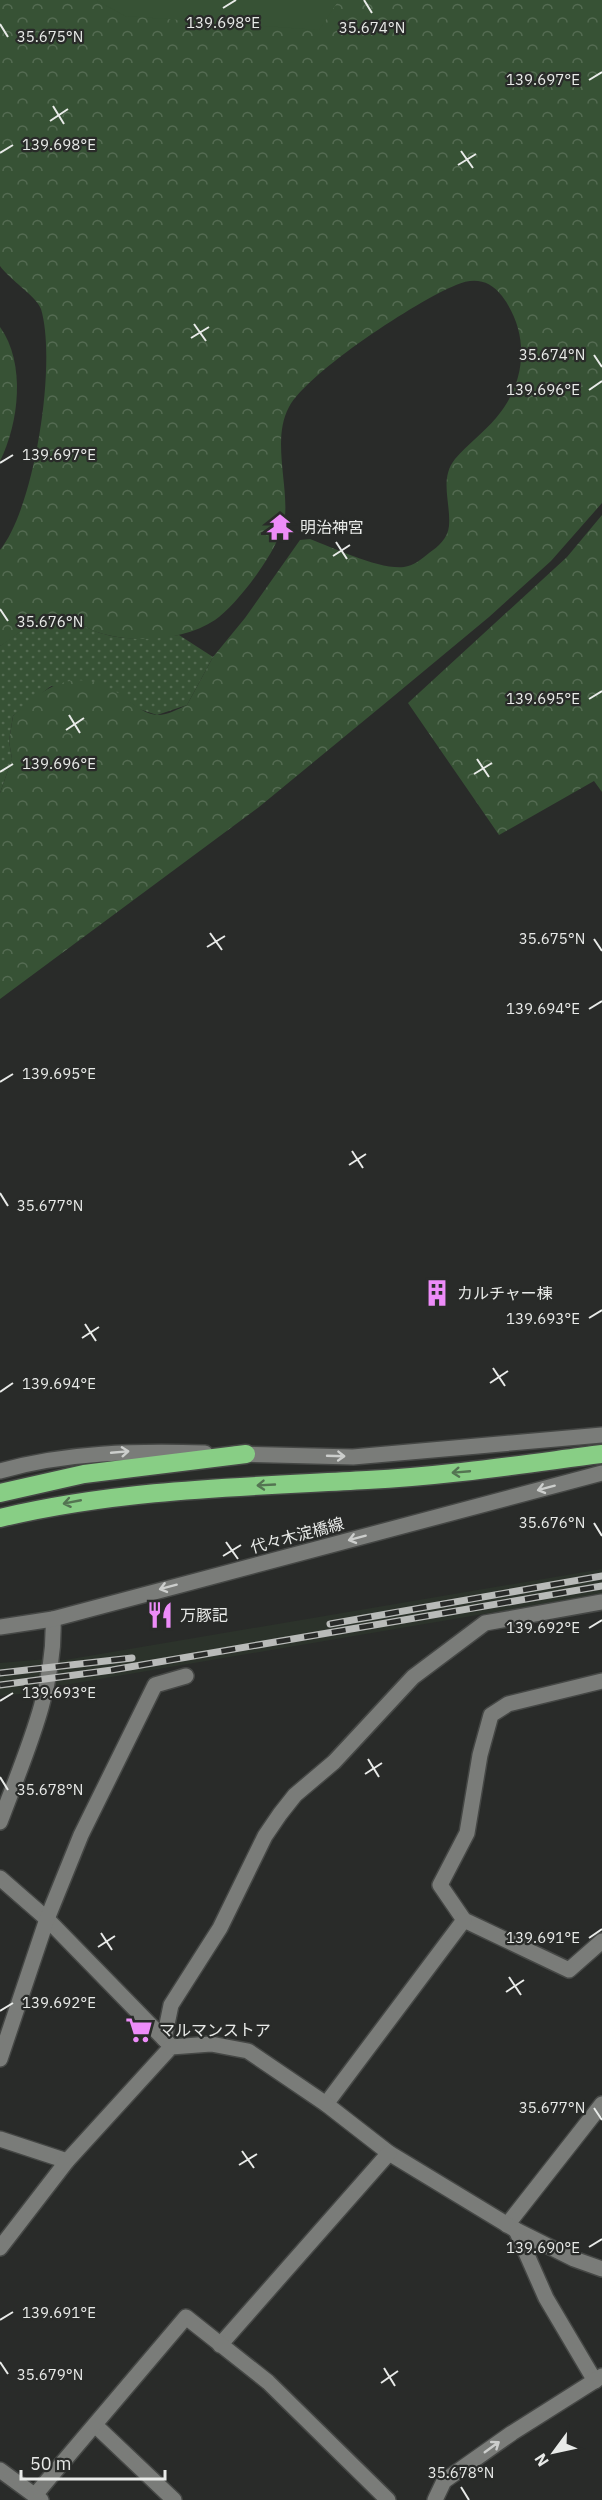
<svg xmlns="http://www.w3.org/2000/svg" width="602" height="2500" font-family="'IBM Plex Sans','Noto Sans JP',sans-serif">
	<style>
		.built { fill: #2c332b }
		.grass { fill: url(#grass-dots) }
		.forest { fill: url(#forest-crowns) }
		.garden { fill: #375235 }
		.lines { fill: none; stroke-linecap: round; stroke-linejoin: round }
		.minor-casing { stroke: #454745; stroke-width: 18 }
		.tertiary-casing { stroke: #454745; stroke-width: 18 }
		.motorway-casing { stroke: #454745; stroke-width: 21 }
		.minor { stroke: #7a7c79; stroke-width: 15 }
		.tertiary { stroke: #7a7c79; stroke-width: 15 }
		.motorway { stroke: #88ce85; stroke-width: 18 }
		.rail-casing { stroke: #b9bbb9; stroke-width: 7 }
		.rail { stroke: #292b29; stroke-width: 4.5; stroke-dasharray: 14; stroke-linecap: butt }
		.oneway { stroke: #cccecc }
		.oneway2 { stroke: #547452 }
		.ticks { fill: none; stroke: #e8eae8; stroke-width: 2 }
		.labels { text-anchor: middle; stroke-width: 4.5; stroke-linejoin: round; paint-order: stroke }
		.poi-label { font-size: 16px; fill: #e8eae8; stroke: #292b29; text-anchor: start }
		.street-label { font-size: 16px; fill: #e8eae8; stroke: #292b29 }
		.ticks-label { font-size: 15px; text-anchor: middle; fill: #e8eae8; stroke: #292b29; stroke-width: 4.5; stroke-linejoin: round; paint-order: stroke }
	</style>
	<defs>
		<pattern id="grass-dots" width="8" height="8" patternUnits="userSpaceOnUse" patternTransform="scale(1.5)"><rect width="8" height="8" fill="#375235"/><path d="M2 2h.1M6 6h.1" fill="none" stroke="#546b52" stroke-width="1.8" stroke-linecap="round"/></pattern>
		<pattern id="forest-crowns" width="20" height="18" patternUnits="userSpaceOnUse" patternTransform="scale(1.5)"><rect width="20" height="18" fill="#375235"/><path d="M2 6a3 3 0 1 1 6 0M12 15a3 3 0 1 1 6 0" fill="none" stroke="#546b52"/></pattern>
	</defs>
	<rect width="100%" height="100%" fill="#292b29"/>
	<g class="built">
		<polygon points="602,1569 602,1594 53,1687 59,1661"/>
		<polygon points="46,1659 39,1692 0,1696 0,1663"/>
	</g>
	<path class="grass" d="M52 615C70 617 80 625 95 631 122 642 152 638 179 635L213 657 187 705 157 715 139 709 119 694 51 686 13 716 9 741 12 759 0 793V646L32 623Z"/>
	<g class="forest">
		<path d="M0 0H602V503L551 561 489 617 383 705 259 807 0 999V793L12 759 9 741 13 716C48 684 75 666 120 694 132 702 141 713 156 715 166 716 178 709 187 705L213 657 245 618 300 540 310 539C334 548 380 570 404 567 413 566 422 559 429 553 438 547 448 538 449 526 451 503 439 479 455 459 468 444 484 432 496 418 527 382 530 333 502 296 490 280 474 277 456 285 417 301 309 371 289 407 272 438 288 483 285 516 283 545 238 604 215 620 183 641 133 644 97 632 82 627 72 615 55 615 35 615 17 637 0 646V550C35 507 57 362 41 309 37 297 9 279 0 266Z"/>
		<path d="M0 327C26 363 19 423 0 461Z"/>
		<polygon points="602,515 602,792 594,781 499,835 408,703 567,557"/>
	</g>
	<polygon class="garden" points="96,0 339,0 319,30 125,16"/>
	<g class="lines">
		<defs>
			<g id="minor">
				<polyline points="602,1681 508,1704 491,1715 480,1755 467,1833 440,1885 464,1920 569,1970 602,1941"/>
				<path d="M0 1822C24 1757 56 1689 53 1619"/>
				<polyline points="0,1878 47,1919 169,2044"/>
				<polyline points="164,2039 171,2005 220,1928 265,1836 280,1814 295,1795 334,1762 413,1677 485,1623 602,1602"/>
				<polyline points="0,2059 47,1919 81,1835 155,1685 186,1676"/>
				<polyline points="326,2104 464,1920"/>
				<polyline points="0,2139 67,2161"/>
				<polyline points="507,2225 602,2104"/>
				<polyline points="516,2230 546,2298 595,2381"/>
				<polyline points="0,2248 67,2161 171,2047 211,2044 248,2051 326,2104 389,2153 516,2230 574,2259 602,2269"/>
				<polyline points="220,2345 389,2153"/>
				<polyline points="95,2425 174,2500"/>
				<polyline points="0,2470 41,2500"/>
				<polyline points="35,2495 186,2317 268,2382 388,2500"/>
				<polyline points="435,2500 444,2481 512,2433 602,2376"/>
			</g>
			<g id="tertiary">
				<polyline points="235,1454 353,1457 602,1435"/>
				<path d="M0 1471C67 1452 136 1451 205 1453"/>
				<polyline points="0,1627 53,1619 602,1473"/>
			</g>
			<g id="motorway">
				<polyline points="0,1493 84,1474 246,1454"/>
				<path d="M0 1518C121 1489 243 1487 367 1480 446 1476 524 1464 602 1454"/>
			</g>
		</defs>
		<use href="#minor" class="minor-casing"/>
		<use href="#tertiary" class="tertiary-casing"/>
		<use href="#motorway" class="motorway-casing"/>
		<use href="#minor" class="minor"/>
		<use href="#tertiary" class="tertiary"/>
		<use href="#motorway" class="motorway"/>
		<defs>
			<g id="rail">
				<polyline points="330,1624 602,1576"/>
				<polyline points="0,1673 132,1658"/>
				<polyline points="0,1685 112,1670 602,1586"/>
			</g>
		</defs>
		<use href="#rail" class="rail-casing"/>
		<use href="#rail" class="rail"/>
	</g>
	<defs><path id="oneway-shaft" d="M-6 0H5M1.5-3L5.5 0L1.5 3" fill="none" stroke-width="1.6" stroke-linecap="round" stroke-linejoin="round" transform="scale(1.5)"/></defs>
	<g class="oneway">
		<use href="#oneway-shaft" transform="translate(120 1452) rotate(-5)"/>
		<use href="#oneway-shaft" transform="translate(336 1456) rotate(2)"/>
		<use href="#oneway-shaft" transform="translate(546 1488) rotate(165)"/>
		<use href="#oneway-shaft" transform="translate(357 1538) rotate(165)"/>
		<use href="#oneway-shaft" transform="translate(168 1587) rotate(165)"/>
		<use href="#oneway-shaft" transform="translate(492 2447) rotate(-36)"/>
	</g>
	<g class="oneway2">
		<use href="#oneway-shaft" transform="translate(461 1472) rotate(175)"/>
		<use href="#oneway-shaft" transform="translate(266 1485) rotate(177)"/>
		<use href="#oneway-shaft" transform="translate(72 1502) rotate(169)"/>
	</g>
	<path class="ticks" d="M364 0 372 13M223 8 236 0M0 24 8 37M589 80 602 72M53 106 64 124M50 121 68 109M461 151 473 168M0 153 13 145M458 165 476 154M194 324 206 341M191 338 209 327M594 355 602 367M589 390 602 381M0 463 13 455M336 542 347 559M333 556 350 545M0 609 8 621M589 699 602 691M69 715 80 733M66 730 84 718M477 759 489 777M0 772 13 764M474 774 492 763M210 933 222 950M594 939 602 951M207 947 225 936M589 1009 602 1001M0 1082 13 1074M352 1151 363 1168M349 1165 366 1154M0 1193 8 1206M589 1318 602 1310M85 1324 96 1341M82 1338 99 1327M493 1368 505 1386M490 1383 508 1371M0 1392 13 1383M594 1523 602 1536M226 1542 238 1559M223 1556 241 1545M589 1628 602 1620M0 1701 13 1693M368 1759 379 1777M365 1774 382 1763M0 1777 8 1790M101 1933 112 1950M589 1938 602 1929M98 1947 115 1936M509 1977 521 1995M506 1992 524 1980M0 2011 13 2003M594 2108 602 2120M242 2151 254 2168M239 2165 257 2154M589 2247 602 2239M0 2320 13 2312M0 2362 8 2374M384 2368 395 2386M381 2383 398 2371M461 2487 469 2500"/>
	<defs>
		<symbol id="temple-bare" viewBox="-9 -9 18 18"><path d="M0-6L5-2H3V0L6.5 2.5H4V6H1.5V3h-3V6H-4V2.5H-6.5L-3 0V-2H-5Z" fill="#ed8cf9" stroke="#292b29" stroke-width="2.5" paint-order="stroke"/></symbol>
		<symbol id="building-bare" viewBox="-9 -9 18 18"><path d="M-4-6H4V6H1V3H-1V6H-4ZM-2.5-4.3h1.7v1.8h-1.7ZM.8-4.3h1.7v1.8H.8ZM-2.5-1h1.7V.8h-1.7ZM.8-1h1.7V.8H.8Z" fill="#ed8cf9" stroke="#292b29" stroke-width="2.5" paint-order="stroke"/></symbol>
		<symbol id="restaurant-bare" viewBox="-9 -9 18 18"><path d="M-5-6h1v4h1v-4h1v4h1v-4h1v5L-1.5 .5V6h-2V.5L-5-1ZM5-6V6H3V1.5H1.5Q1.5-4 5-6Z" fill="#ed8cf9" stroke="#292b29" stroke-width="2.5" paint-order="stroke"/></symbol>
		<symbol id="supermarket-bare" viewBox="-9 -9 18 18"><path d="M-6-5.5h2.5l.6 2H6L4.5 2H-2.5L-4.4-4H-6ZM-1.5 3.2a1.3 1.3 0 1 0 .1 0ZM3 3.2a1.3 1.3 0 1 0 .1 0Z" fill="#ed8cf9" stroke="#292b29" stroke-width="2.5" paint-order="stroke"/></symbol>
	</defs>
	<g fill-rule="evenodd">
		<use href="#temple-bare" x="261" y="508" width="38" height="38"/>
		<use href="#building-bare" x="418" y="1274" width="38" height="38"/>
		<use href="#restaurant-bare" x="141" y="1596" width="38" height="38"/>
		<use href="#supermarket-bare" x="120" y="2011" width="38" height="38"/>
	</g>
	<g class="labels">
		<g class="poi-label">
			<text x="300" y="533">明治神宮</text>
			<text x="457" y="1299">カルチャー棟</text>
			<text x="180" y="1621">万豚記</text>
			<text x="159" y="2036">マルマンストア</text>
		</g>
		<g class="street-label">
			<text transform="translate(297 1535) rotate(-15)" y="6">代々木淀橋線</text>
		</g>
	</g>
	<g class="ticks-label">
		<text x="223" y="28">139.698°E</text>
		<text x="372" y="33">35.674°N</text>
		<text x="50" y="42">35.675°N</text>
		<text x="543" y="85">139.697°E</text>
		<text x="59" y="150">139.698°E</text>
		<text x="552" y="360">35.674°N</text>
		<text x="543" y="395">139.696°E</text>
		<text x="59" y="460">139.697°E</text>
		<text x="50" y="627">35.676°N</text>
		<text x="543" y="704">139.695°E</text>
		<text x="59" y="769">139.696°E</text>
		<text x="552" y="944">35.675°N</text>
		<text x="543" y="1014">139.694°E</text>
		<text x="59" y="1079">139.695°E</text>
		<text x="50" y="1211">35.677°N</text>
		<text x="543" y="1324">139.693°E</text>
		<text x="59" y="1389">139.694°E</text>
		<text x="552" y="1528">35.676°N</text>
		<text x="543" y="1633">139.692°E</text>
		<text x="59" y="1698">139.693°E</text>
		<text x="50" y="1795">35.678°N</text>
		<text x="543" y="1943">139.691°E</text>
		<text x="59" y="2008">139.692°E</text>
		<text x="552" y="2113">35.677°N</text>
		<text x="543" y="2253">139.690°E</text>
		<text x="59" y="2318">139.691°E</text>
		<text x="50" y="2380">35.679°N</text>
		<text x="461" y="2478">35.678°N</text>
	</g>
	<g transform="translate(554 2452) rotate(237)" stroke="#292b29" stroke-width="4.5" paint-order="stroke">
	<path d="M0-4.5L10 22L0 15L-10 22Z" fill="#e8eae8"/>
	<text y="-9" font-size="16" font-weight="bold" text-anchor="middle" fill="#e8eae8">N</text>
	</g>
	<path d="M21 2470v9h144v-9" fill="none" stroke="#e8eae8" stroke-width="3"/>
	<text x="30" y="2470" font-size="18" fill="#e8eae8" stroke="#292b29" stroke-width="4.5" paint-order="stroke">50 m</text>
</svg>
